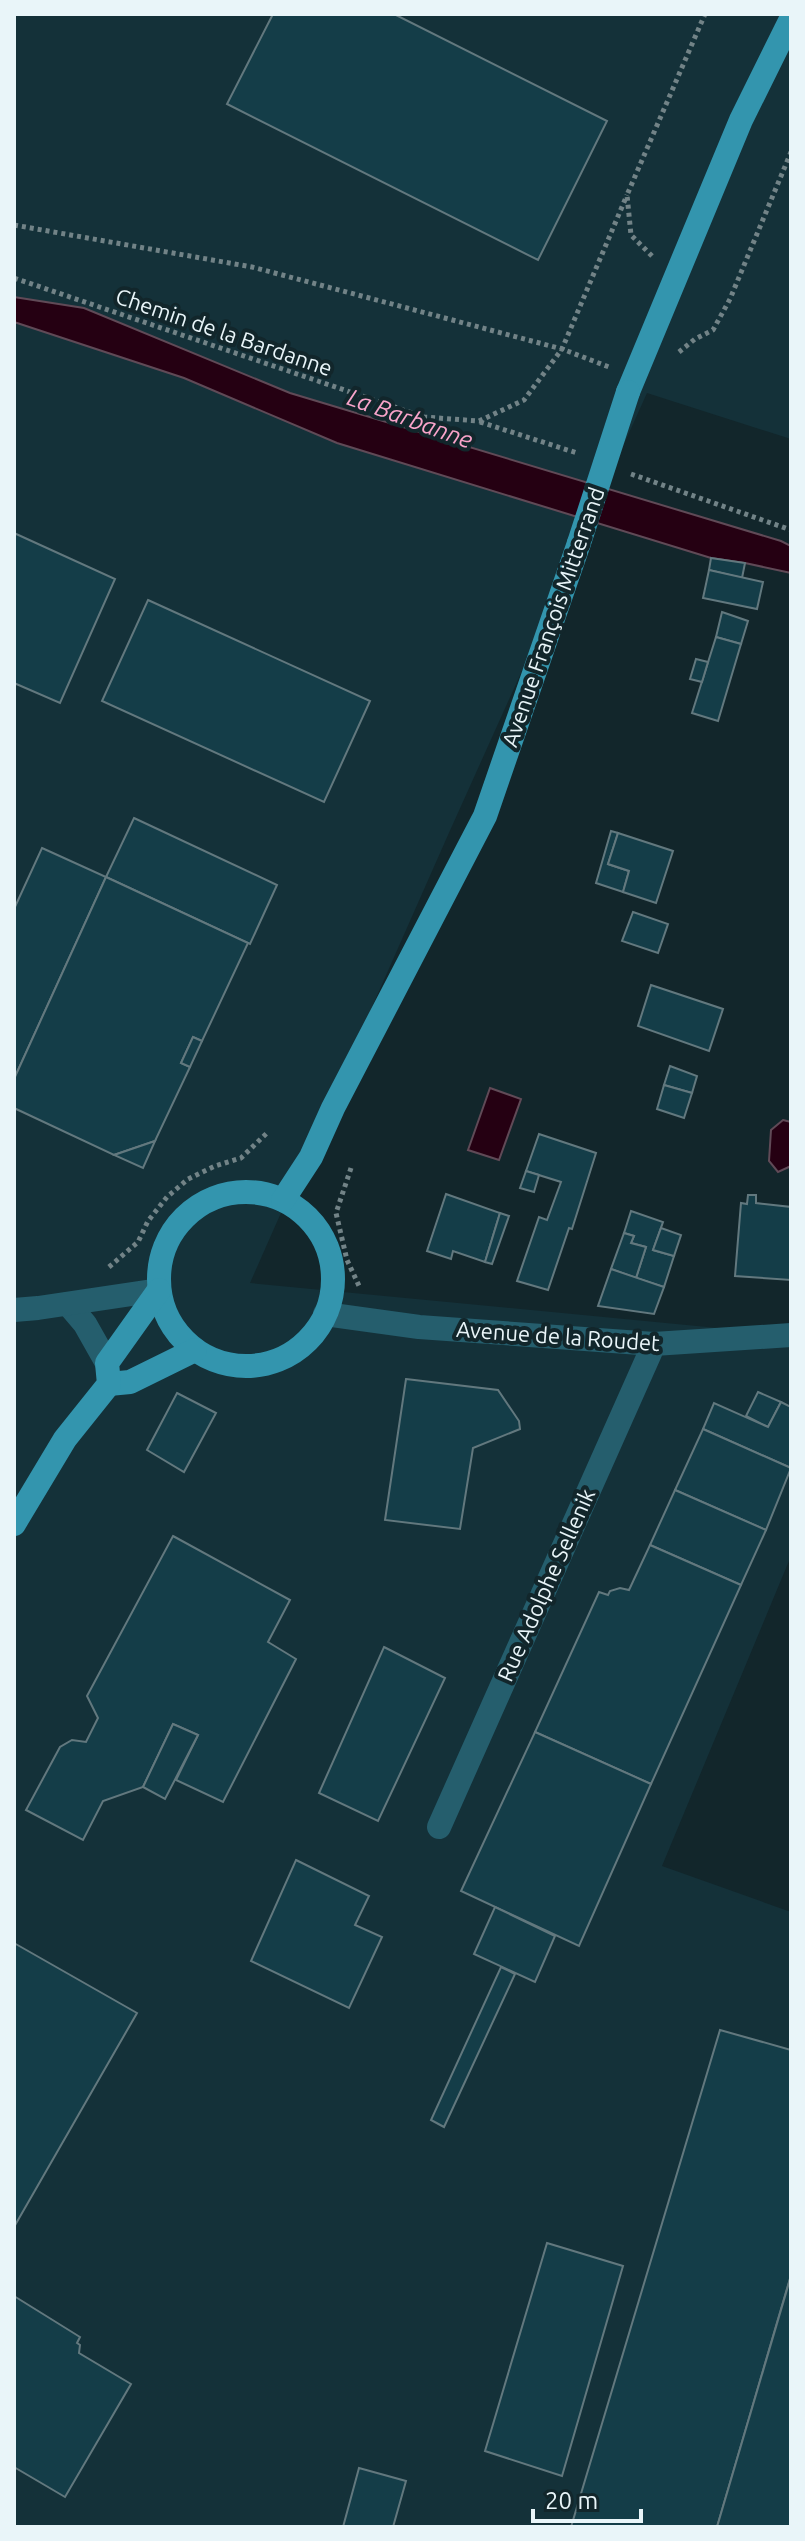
<svg xmlns="http://www.w3.org/2000/svg" width="805" height="2541" font-family="Ubuntu,sans-serif">
	<style>
		.built { fill: #143139 }
		.water { fill: #250012; stroke: #604a57; stroke-width: 2 }
		.building { fill: #143d48; stroke: #62787e; stroke-width: 2 }
		.lines { fill: none; stroke-linecap: round; stroke-linejoin: round }
		.path { stroke: #728387; stroke-width: 5; stroke-dasharray: 4 4; stroke-linecap: butt }
		.minor { stroke: #255e6d; stroke-width: 24 }
		.major { stroke: #3395ae; stroke-width: 24 }
		.major-bridge { stroke: #3395ae; stroke-width: 24 }
		.labels { text-anchor: middle; stroke-width: 8; stroke-linejoin: round; paint-order: stroke }
		.street-label { font-size: 22px; fill: #e9f5f9; stroke: #12262b }
		.water-label { font-size: 24px; font-style: italic; fill: #f9a4ca; stroke: #12262b }
	</style>
	<rect width="100%" height="100%" fill="#12262b"/>
	<polygon class="built" points="14,14 791,14 791,439 647,393 448,835 250,1283 791,1335 791,1556 662,1866 791,1912 791,2527 14,2527"/>
	<g class="water">
		<polygon points="14,297 84,308 290,393 781,541 791,546 791,573 745,563 711,558 337,443 184,378 14,322"/>
		<polygon points="490,1088 521,1099 499,1160 468,1150"/>
		<polygon points="783,1120 791,1122 791,1166 778,1172 769,1161 771,1130"/>
	</g>
	<g class="building">
		<polygon points="273,14 394,14 607,121 538,260 227,104"/>
		<polygon points="14,533 115,579 60,703 14,683"/>
		<polygon points="711,558 745,563 742,578 709,570"/>
		<polygon points="709,570 763,582 757,609 703,598"/>
		<polygon points="148,600 370,701 324,802 102,701"/>
		<polygon points="722,612 748,621 741,644 716,637"/>
		<polygon points="716,637 741,644 718,721 692,713"/>
		<polygon points="696,659 708,662 702,682 690,679"/>
		<polygon points="134,818 277,885 250,944 106,877"/>
		<polygon points="611,831 618,833 608,864 629,871 623,892 596,883"/>
		<polygon points="618,833 673,851 656,903 623,892 629,871 608,864"/>
		<polygon points="42,848 106,877 14,1079 14,909"/>
		<polygon points="106,877 248,943 202,1041 193,1037 181,1063 190,1067 155,1141 114,1155 14,1108 14,1079"/>
		<polygon points="633,912 668,924 658,953 622,941"/>
		<polygon points="651,985 723,1009 709,1051 638,1026"/>
		<polygon points="193,1037 202,1041 190,1067 181,1063"/>
		<polygon points="670,1066 697,1076 692,1093 664,1085"/>
		<polygon points="664,1085 692,1093 684,1118 657,1109"/>
		<polygon points="539,1134 596,1153 572,1229 569,1228 548,1290 517,1281 539,1217 547,1220 561,1182 526,1171"/>
		<polygon points="155,1141 143,1168 114,1155"/>
		<polygon points="526,1171 539,1175 534,1192 520,1188"/>
		<polygon points="446,1194 500,1213 485,1262 453,1251 451,1259 427,1251"/>
		<polygon points="748,1195 756,1195 756,1203 791,1207 791,1280 735,1276 741,1203 747,1204"/>
		<polygon points="631,1211 663,1222 653,1250 674,1256 664,1287 636,1278 646,1247 631,1243 634,1236 624,1233"/>
		<polygon points="500,1213 509,1216 492,1264 485,1262"/>
		<polygon points="661,1228 681,1235 674,1256 653,1250"/>
		<polygon points="624,1233 634,1236 631,1243 646,1247 636,1278 611,1269"/>
		<polygon points="611,1269 664,1287 654,1314 598,1306"/>
		<polygon points="406,1379 498,1390 519,1421 520,1429 473,1448 460,1529 385,1520"/>
		<polygon points="758,1392 781,1402 768,1427 746,1416"/>
		<polygon points="177,1393 216,1413 184,1472 147,1450"/>
		<polygon points="781,1402 791,1407 791,1468 703,1429 714,1403 768,1427"/>
		<polygon points="703,1429 791,1468 766,1530 675,1490"/>
		<polygon points="675,1490 766,1530 741,1585 650,1545"/>
		<polygon points="173,1536 290,1600 268,1642 296,1659 223,1802 176,1780 198,1735 173,1724 143,1787 103,1801 83,1840 26,1810 60,1747 72,1740 86,1742 98,1718 87,1696"/>
		<polygon points="650,1545 741,1585 651,1784 535,1732 599,1592 608,1595 610,1591 620,1588 629,1590"/>
		<polygon points="384,1647 445,1678 378,1821 319,1793"/>
		<polygon points="173,1724 198,1735 165,1799 143,1787"/>
		<polygon points="535,1732 651,1784 579,1946 461,1891"/>
		<polygon points="296,1860 369,1896 355,1925 382,1937 349,2008 251,1961"/>
		<polygon points="495,1907 555,1936 535,1982 474,1954"/>
		<polygon points="14,1943 137,2013 14,2227"/>
		<polygon points="501,1967 515,1974 444,2127 431,2120"/>
		<polygon points="720,2030 791,2050 791,2275 717,2527 571,2527"/>
		<polygon points="547,2243 623,2266 562,2476 485,2451"/>
		<polygon points="791,2276 791,2527 717,2527"/>
		<polygon points="14,2296 80,2337 77,2343 80,2345 79,2353 131,2384 65,2497 14,2467"/>
		<polygon points="359,2468 406,2481 393,2527 343,2527"/>
	</g>
	<g class="lines">
		<g class="path">
			<polyline points="14,225 252,267 562,349 609,367"/>
			<polyline points="652,256 631,235 627,195 705,14"/>
			<polyline points="14,278 424,417 479,421 524,400 562,349 627,195"/>
			<polyline points="679,352 695,339 713,330 730,299 791,152"/>
			<polyline points="480,422 577,453"/>
			<polyline points="631,474 791,530"/>
			<polyline points="351,1168 336,1213 347,1260 360,1288"/>
			<polyline points="109,1267 138,1242 148,1221 167,1197 188,1179 215,1166 241,1158 269,1131"/>
		</g>
		<g class="minor">
			<polyline points="68,1304 85,1324 107,1363"/>
			<polyline points="14,1310 38,1308 159,1290"/>
			<polyline points="325,1314 419,1327 654,1344 791,1335"/>
			<polyline points="439,1827 654,1344"/>
		</g>
		<g class="major">
			<polyline points="628,392 741,120 791,19"/>
			<circle cx="246" cy="1279" r="87"/>
			<polyline points="283,1200 311,1157 333,1108 485,816 579,543"/>
			<polyline points="109,1384 130,1382 195,1350"/>
			<polyline points="14,1524 65,1439 109,1384 107,1363 159,1290"/>
		</g>
		<polyline class="major-bridge" points="579,543 628,392"/>
	</g>
	<g class="labels">
		<g class="street-label">
			<text transform="translate(224 332) rotate(19)" y="8">Chemin de la Bardanne</text>
			<text transform="translate(553 617) rotate(-71)" y="8">Avenue François Mitterrand</text>
			<text transform="translate(558 1336) rotate(4)" y="8">Avenue de la Roudet</text>
			<text transform="translate(546 1585) rotate(-66)" y="8">Rue Adolphe Sellenik</text>
		</g>
		<g class="water-label">
			<text transform="translate(410 419) rotate(20)" y="8">La Barbanne</text>
		</g>
	</g>
	<rect width="805" height="2541" fill="none" stroke="#e9f5f9" stroke-width="32"/>
	<path d="M533 2509v12h108v-12" fill="none" stroke="#e9f5f9" stroke-width="4"/>
	<text x="545" y="2509" font-size="24" fill="#e9f5f9" stroke="#12262b" stroke-width="6" paint-order="stroke">20 m</text>
</svg>
